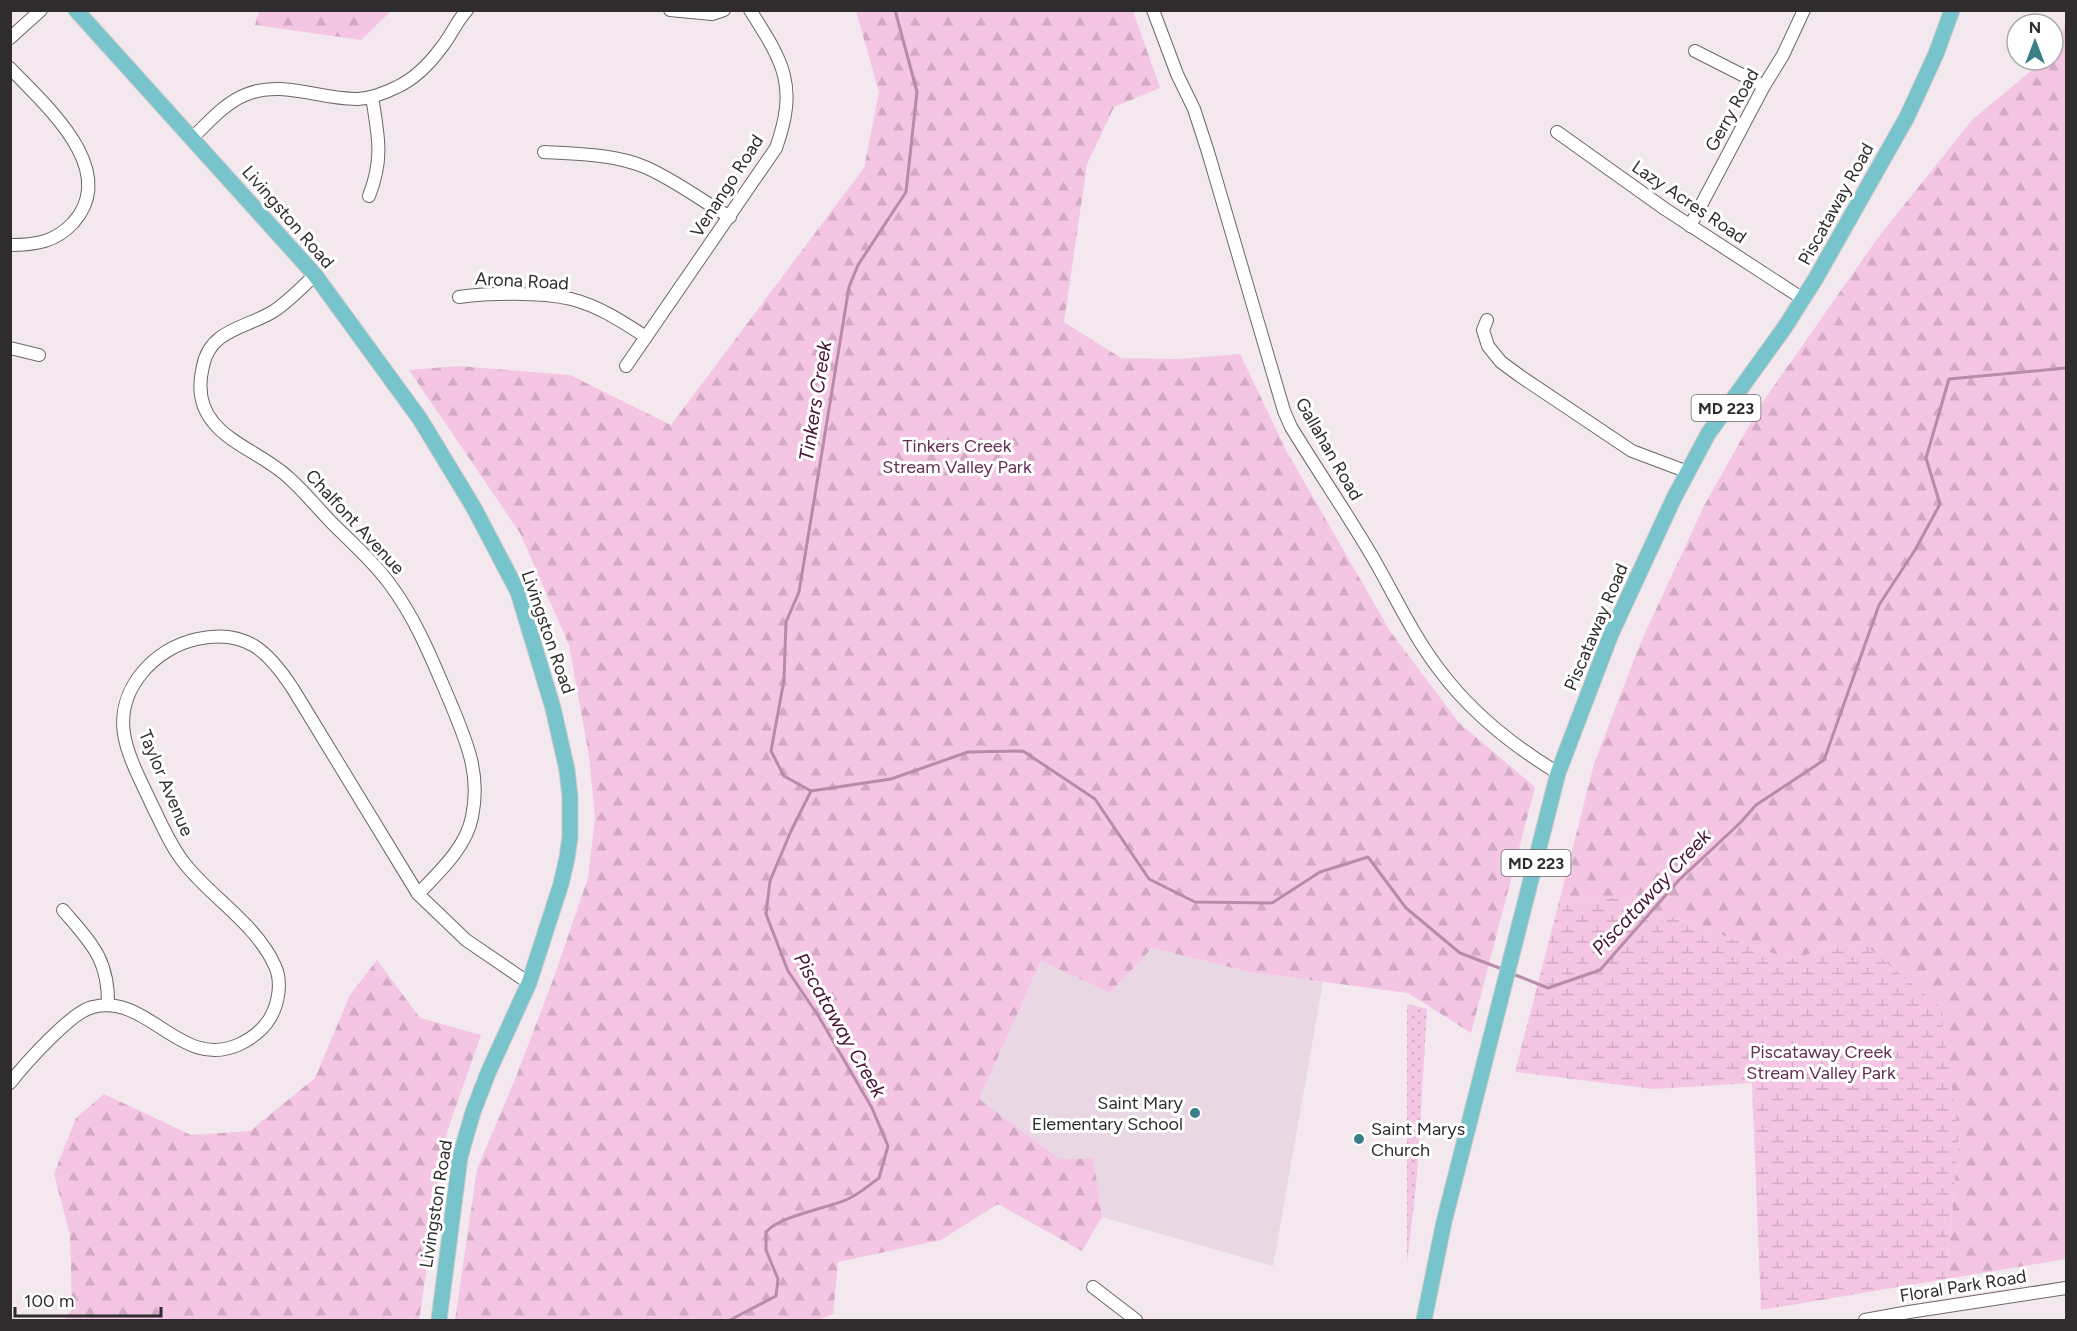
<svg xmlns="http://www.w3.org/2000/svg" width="2077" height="1331" font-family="Figtree,sans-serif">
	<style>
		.built { fill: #e9d8e3 }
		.grass { fill: url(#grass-dots) }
		.forest { fill: url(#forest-firs) }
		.wetland { fill: url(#wetland-marsh) }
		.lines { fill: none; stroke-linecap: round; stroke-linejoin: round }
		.stream { stroke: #b88ca8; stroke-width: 3 }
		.minor-casing { stroke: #6e666b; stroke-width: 14 }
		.major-casing { stroke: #c9c8c9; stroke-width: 17 }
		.minor { stroke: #fff; stroke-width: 12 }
		.major { stroke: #78c4cc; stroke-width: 15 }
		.poi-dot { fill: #387f88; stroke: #fff; stroke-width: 2 }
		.labels { text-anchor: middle; stroke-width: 6; stroke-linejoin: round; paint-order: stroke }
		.shield { fill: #fff; stroke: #6d6b6d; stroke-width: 1.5 }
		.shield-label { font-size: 16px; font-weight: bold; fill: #2f2c2e }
		.street-label { font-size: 18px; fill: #2f2c2e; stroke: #fff }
		.park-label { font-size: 18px; fill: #662e55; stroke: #fff }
		.poi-label { font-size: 18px; fill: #2f2c2e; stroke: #fff; text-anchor: end }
		.water-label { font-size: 20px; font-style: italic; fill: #48133a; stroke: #fff }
	</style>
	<defs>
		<pattern id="grass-dots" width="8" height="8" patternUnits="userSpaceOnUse" patternTransform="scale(1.5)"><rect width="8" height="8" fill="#f5c6e4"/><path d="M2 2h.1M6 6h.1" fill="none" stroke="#d2aac4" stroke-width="1.8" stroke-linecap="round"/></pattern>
		<pattern id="forest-firs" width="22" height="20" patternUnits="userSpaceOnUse" patternTransform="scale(1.5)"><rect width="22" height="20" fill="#f5c6e4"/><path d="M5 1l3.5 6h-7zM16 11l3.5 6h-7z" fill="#d2aac4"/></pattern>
		<pattern id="wetland-marsh" width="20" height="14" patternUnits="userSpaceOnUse" patternTransform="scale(1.5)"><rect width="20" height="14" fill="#f5c6e4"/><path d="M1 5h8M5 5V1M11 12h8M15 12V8" fill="none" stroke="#d2aac4"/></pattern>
	</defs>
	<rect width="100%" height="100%" fill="#f2e8ee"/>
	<polygon class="built" points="1152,948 1249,972 1323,982 1273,1266 1102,1217 1092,1158 1060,1159 979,1099 1041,961 1110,993"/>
	<polygon class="grass" points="1407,1004 1427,1009 1417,1176 1407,1263"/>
	<g class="forest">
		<polygon points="259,11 260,10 391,11 361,40 255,25"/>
		<polygon points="856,11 1133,11 1160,88 1114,107 1087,164 1064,322 1121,358 1178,359 1240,354 1287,452 1390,631 1459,723 1535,787 1471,1033 1408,993 1249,972 1152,948 1110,993 1041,961 979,1099 1060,1159 1093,1158 1102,1217 1082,1251 998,1204 941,1240 838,1262 833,1314 819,1320 455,1320 477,1169 516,1077 554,977 588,878 595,818 589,756 569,645 520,533 409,370 458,366 570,375 671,425 864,168 879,92"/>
		<polygon points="2066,21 2066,1259 1946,1279 1959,1135 1862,942 1788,959 1616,897 1558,906 1594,764 1640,644 1704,506 1760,406 1877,239 1972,120 2044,60 2053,60 2053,52 2056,50"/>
		<polygon points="377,960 420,1018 481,1035 447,1132 419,1320 64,1320 72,1309 70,1235 54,1174 76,1118 104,1094 191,1135 250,1131 315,1078 350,995"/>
	</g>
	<polygon class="wetland" points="1616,897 1788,959 1862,942 1940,1007 1959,1135 1946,1279 1761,1310 1752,1083 1654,1089 1515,1072 1558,906"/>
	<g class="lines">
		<g class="stream">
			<polyline points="811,791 891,779 968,752 1023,751 1095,799 1149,879 1195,902 1272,903 1320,872 1368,857 1406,908 1460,953 1502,969"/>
			<polyline points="811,791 784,776 771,751 784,680 786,622 799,592 849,287 858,265 906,192 917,92 895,10"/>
			<polyline points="1513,974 1548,988 1600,970 1679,880 1740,823 1756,805 1824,760 1879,605 1915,550 1940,504 1926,458 1949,379 2066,368"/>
			<path d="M730 1320 776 1296 778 1279 766 1250V1232C781 1215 826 1209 848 1199 859 1194 869 1185 879 1178L888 1146 872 1108 819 1017 788 971 766 914 770 881 791 831 811 791"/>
		</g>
		<defs>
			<g id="minor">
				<polyline points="670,10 712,14 724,10"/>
				<path d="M1153 10 1177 74 1194 109 1208 152 1284 411 1291 427C1316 468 1344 509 1369 551 1393 591 1412 635 1441 672 1472 713 1515 747 1558 773"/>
				<polyline points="10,38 41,10"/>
				<polyline points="1695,51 1764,86"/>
				<path d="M10 68C45 105 121 170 73 223 55 242 36 245 10 245"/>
				<polyline points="1557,132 1665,209 1803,299"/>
				<path d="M193 137C209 122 225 103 245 95 282 79 320 100 358 99 371 98 385 93 397 87 414 79 430 63 441 48 451 36 456 22 467 10"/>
				<path d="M544 152C577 154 614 154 645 167 675 180 702 201 730 217"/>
				<path d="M369 196C384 158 378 135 372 97"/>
				<polyline points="1690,226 1764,86 1783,55 1804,10"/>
				<path d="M315 275C302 287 289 301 274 311 247 328 210 329 203 366 198 386 200 406 213 422 230 444 267 457 289 478 305 492 318 509 333 524 352 543 373 561 389 583 417 620 433 662 451 704 467 743 481 774 472 817 466 848 438 873 418 894"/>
				<path d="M459 297C490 293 540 292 571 299 599 306 623 322 646 337"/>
				<polyline points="1487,320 1483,330 1488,346 1501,362 1520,376 1632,451 1688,472"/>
				<polyline points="10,348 39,355"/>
				<path d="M626 366 776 148C798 86 784 63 750 10"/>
				<path d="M63 910C91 943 109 959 108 1005"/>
				<path d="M10 1083C24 1065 72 1011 93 1007 149 993 181 1072 240 1044 252 1038 264 1029 270 1018 279 1003 282 981 275 966 256 924 213 899 185 864 171 847 162 825 152 805 142 783 128 758 124 734 117 688 155 648 197 639 246 628 269 652 293 689L418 894 466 940 529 983"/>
				<polyline points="1093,1287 1136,1320"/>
				<polyline points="1865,1320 1909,1312 2066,1288"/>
			</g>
			<g id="major">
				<polyline points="76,10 315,275 420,419 474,508 518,592 553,708 567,770 570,797 570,837 567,858 561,884 529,983 488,1073 473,1112 460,1157 439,1320"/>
				<polyline points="1424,1320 1444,1222 1558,773 1611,634 1674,498 1708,434 1785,327 1816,278 1907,117 1936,54 1952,10"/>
			</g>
		</defs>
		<use href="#minor" class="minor-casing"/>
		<use href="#major" class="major-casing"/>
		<use href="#minor" class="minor"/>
		<use href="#major" class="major"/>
	</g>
	<g class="poi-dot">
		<circle cx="1195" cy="1113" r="6"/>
		<circle cx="1359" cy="1139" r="6"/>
	</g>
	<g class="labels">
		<g class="shield">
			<rect x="1691.5" y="395" width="69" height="26" rx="4.5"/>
			<rect x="1501.5" y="850" width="69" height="26" rx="4.5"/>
		</g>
		<g class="shield-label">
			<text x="1726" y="414">MD 223</text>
			<text x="1536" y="869">MD 223</text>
		</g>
		<g class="street-label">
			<text transform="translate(1732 110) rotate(-61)" y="6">Gerry Road</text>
			<text transform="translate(727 186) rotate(-57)" y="6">Venango Road</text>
			<text transform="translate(1689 202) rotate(34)" y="6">Lazy Acres Road</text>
			<text transform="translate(1836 204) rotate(-61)" y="6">Piscataway Road</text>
			<text transform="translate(288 217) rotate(49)" y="6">Livingston Road</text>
			<text transform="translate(522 281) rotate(3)" y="6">Arona Road</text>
			<text transform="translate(1329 449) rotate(60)" y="6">Gallahan Road</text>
			<text transform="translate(355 522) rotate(47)" y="6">Chalfont Avenue</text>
			<text transform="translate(1596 627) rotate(-67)" y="6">Piscataway Road</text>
			<text transform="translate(548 632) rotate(71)" y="6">Livingston Road</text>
			<text transform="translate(166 783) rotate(67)" y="6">Taylor Avenue</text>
			<text transform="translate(436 1204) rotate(-81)" y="6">Livingston Road</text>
			<text transform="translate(1963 1286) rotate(-9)" y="6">Floral Park Road</text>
		</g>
		<g class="park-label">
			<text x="957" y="452">Tinkers Creek<tspan x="957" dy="21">Stream Valley Park</tspan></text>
			<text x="1821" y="1058">Piscataway Creek<tspan x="1821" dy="21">Stream Valley Park</tspan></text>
		</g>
		<g class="poi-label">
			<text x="1183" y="1109">Saint Mary<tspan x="1183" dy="21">Elementary School</tspan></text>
			<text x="1371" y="1135" text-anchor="start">Saint Marys<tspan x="1371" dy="21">Church</tspan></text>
		</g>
		<g class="water-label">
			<text transform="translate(815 401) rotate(-81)" y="7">Tinkers Creek</text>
			<text transform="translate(1651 892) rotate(-47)" y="7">Piscataway Creek</text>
			<text transform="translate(840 1025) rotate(60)" y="7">Piscataway Creek</text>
		</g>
	</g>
	<rect width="2077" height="1331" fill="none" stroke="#2f2c2e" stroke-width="24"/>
	<g transform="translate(2035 42)"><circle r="28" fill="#ffffff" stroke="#acabab" stroke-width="1.5"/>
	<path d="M0-4.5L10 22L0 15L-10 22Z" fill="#387f88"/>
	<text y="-9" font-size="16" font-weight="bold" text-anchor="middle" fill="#2f2c2e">N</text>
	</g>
	<path d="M15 1307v9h146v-9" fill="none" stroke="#2f2c2e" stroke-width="3"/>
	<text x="24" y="1307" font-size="18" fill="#2f2c2e" stroke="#ffffff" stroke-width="4.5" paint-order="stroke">100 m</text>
</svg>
